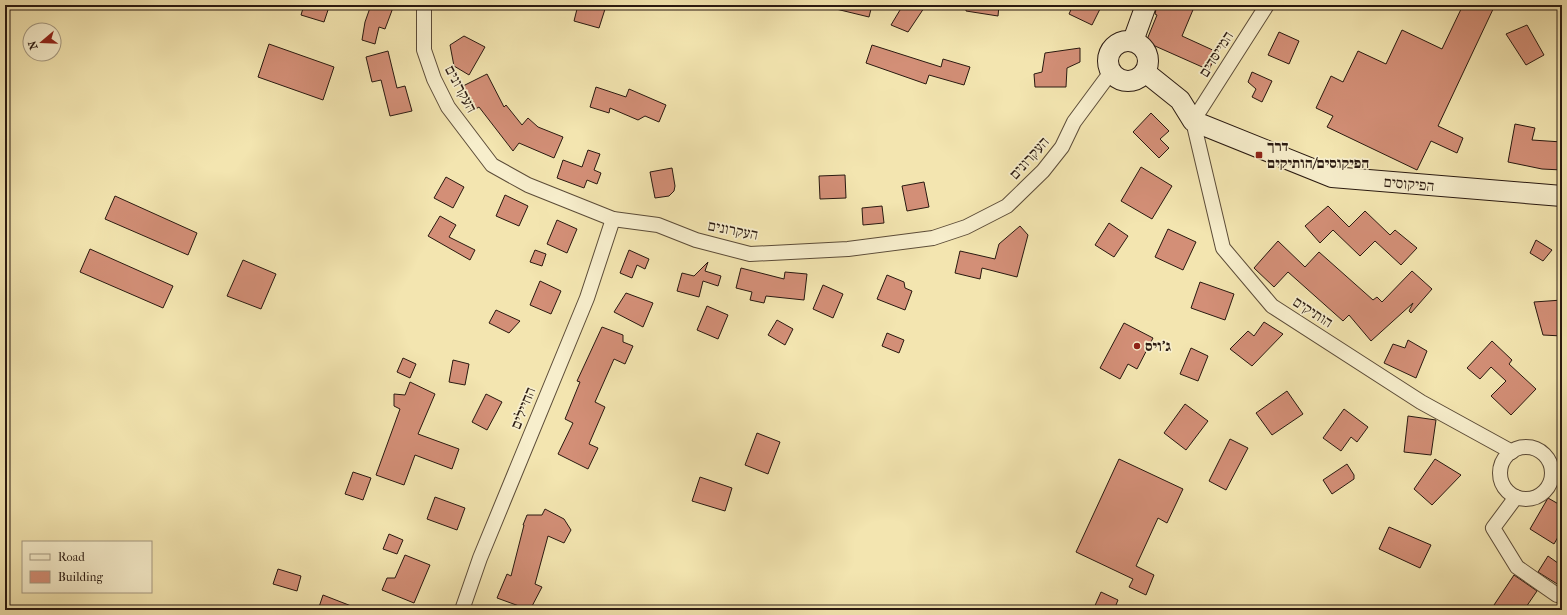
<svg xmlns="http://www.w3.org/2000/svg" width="1567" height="615" font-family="'IM FELL French Canon','Frank Ruhl Libre',serif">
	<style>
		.building { fill: #d38f77; stroke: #291910 }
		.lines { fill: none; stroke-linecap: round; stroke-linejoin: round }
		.street-casing { stroke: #5c4c38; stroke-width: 16 }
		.secondary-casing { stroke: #291910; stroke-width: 22 }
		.street { stroke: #f7eecc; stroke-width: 14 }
		.secondary { stroke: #f7eecc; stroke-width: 20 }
		.poi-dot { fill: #8f2418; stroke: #f7eecc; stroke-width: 1.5 }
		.labels { text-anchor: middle; stroke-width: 3.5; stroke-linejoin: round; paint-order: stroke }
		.street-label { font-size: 15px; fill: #291910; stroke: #f7eecc }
		.poi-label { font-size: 15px; font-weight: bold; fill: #291910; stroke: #f7eecc; text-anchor: start }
	</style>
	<rect width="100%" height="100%" fill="#f3e5b0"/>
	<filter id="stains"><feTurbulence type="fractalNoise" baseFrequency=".005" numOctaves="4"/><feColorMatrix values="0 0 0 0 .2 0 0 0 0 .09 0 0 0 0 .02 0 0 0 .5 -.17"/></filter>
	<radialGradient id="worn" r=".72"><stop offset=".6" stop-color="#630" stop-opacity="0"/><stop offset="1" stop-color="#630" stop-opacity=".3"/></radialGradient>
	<g class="building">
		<polygon points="304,5 321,5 329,7 324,22 301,15"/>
		<polygon points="371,5 394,5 385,29 379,27 375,44 362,40 365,22"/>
		<polygon points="578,5 606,6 599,28 574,21"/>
		<polygon points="836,5 872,5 869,17 836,9"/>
		<polygon points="903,5 926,5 908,32 891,25"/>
		<polygon points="966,5 999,5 998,16 966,11"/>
		<polygon points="1073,5 1102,5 1092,25 1069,14"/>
		<polygon points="1157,5 1195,5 1182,36 1217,52 1209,70 1146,42 1157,15 1155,14"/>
		<polygon points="1463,5 1495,5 1438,126 1463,138 1457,153 1431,141 1417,170 1327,127 1333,116 1316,108 1331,76 1343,82 1358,51 1386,64 1402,30 1442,49"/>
		<polygon points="1527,25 1544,55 1526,65 1506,34"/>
		<polygon points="1279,32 1299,41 1289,64 1268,55"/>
		<polygon points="464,36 485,47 469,75 454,66 450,45"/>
		<polygon points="269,44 334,67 323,100 258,77"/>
		<polygon points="872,45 941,67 943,59 970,67 964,85 929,75 926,84 866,63"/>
		<polygon points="1080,48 1080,62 1067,68 1066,87 1035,87 1034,74 1042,72 1045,53"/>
		<polygon points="388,51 397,88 405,86 412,111 390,116 381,80 372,82 366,57"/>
		<polygon points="1252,72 1272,81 1262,102 1252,97 1256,89 1248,82"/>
		<polygon points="487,74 504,107 506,105 522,125 528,118 538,127 563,137 554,158 519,143 513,151 479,107 472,111 461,87"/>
		<polygon points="596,87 626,97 629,89 666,105 659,122 645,116 638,120 610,108 609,113 590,107"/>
		<polygon points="1151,113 1169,131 1160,139 1169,148 1159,158 1133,132"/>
		<polygon points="1515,124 1535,128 1532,140 1562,142 1562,170 1542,169 1508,162"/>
		<polygon points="588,150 600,154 594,170 601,173 597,184 587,180 584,188 557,178 563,160 582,167"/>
		<polygon points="1141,167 1172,186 1152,219 1121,201"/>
		<polygon points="672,168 675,186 674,191 669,196 655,198 650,172"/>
		<polygon points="845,175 846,198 820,199 819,176"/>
		<polygon points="446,177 464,187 453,208 434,198"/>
		<polygon points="924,182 929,207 907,211 902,186"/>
		<polygon points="505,195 528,206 519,226 496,216"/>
		<polygon points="115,196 197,233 188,255 105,219"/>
		<polygon points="882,206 884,223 863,225 862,208"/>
		<polygon points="1328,206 1349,227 1365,211 1390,235 1395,230 1417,248 1401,265 1375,241 1360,256 1333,230 1320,243 1305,226"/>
		<polygon points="440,216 456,225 449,237 475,250 470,260 428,236"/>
		<polygon points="557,220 577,229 567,253 547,244"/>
		<polygon points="1109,223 1128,236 1114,257 1095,245"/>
		<polygon points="1020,226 1028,235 1017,277 982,268 980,279 955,273 960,251 995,259 999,244"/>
		<polygon points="1168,229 1196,242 1183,270 1155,257"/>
		<polygon points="1536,240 1552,250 1543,261 1530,253"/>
		<polygon points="1278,241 1305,267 1319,252 1373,300 1377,297 1382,302 1412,271 1432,289 1411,313 1409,311 1413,303 1371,341 1349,315 1343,321 1288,272 1274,287 1254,268"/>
		<polygon points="90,249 173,286 163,308 80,272"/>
		<polygon points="535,250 546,254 542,266 530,262"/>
		<polygon points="629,250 649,259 645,269 637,265 632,278 620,273"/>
		<polygon points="243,260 276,274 261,309 227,296"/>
		<polygon points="708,262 705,271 721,276 718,286 703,281 699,297 677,291 682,273 694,276"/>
		<polygon points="741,268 784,279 785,272 807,274 804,300 766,296 764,303 750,300 752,292 736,288"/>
		<polygon points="887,275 904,282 905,288 912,291 905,310 877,299"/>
		<polygon points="540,281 561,291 551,314 530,305"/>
		<polygon points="1200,282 1234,294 1225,320 1191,308"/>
		<polygon points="823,285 843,294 833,318 813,309"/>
		<polygon points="626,293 653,303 643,327 614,312"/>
		<polygon points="1562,300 1562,336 1543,335 1534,302"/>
		<polygon points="707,306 728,315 718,339 697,330"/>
		<polygon points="496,310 520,321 509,333 489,323"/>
		<polygon points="777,320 793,329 785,345 768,335"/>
		<polygon points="1264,322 1283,334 1252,366 1230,349 1248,331 1254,336"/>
		<polygon points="1124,323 1153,338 1137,369 1128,364 1120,379 1100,368"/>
		<polygon points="602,327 623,335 623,342 633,346 625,364 614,359 595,402 605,407 589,444 598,448 588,469 558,454 573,423 565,419 580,382 577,381"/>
		<polygon points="887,333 904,340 899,353 882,346"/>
		<polygon points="1408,340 1427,351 1416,378 1384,363 1393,344 1405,348"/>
		<polygon points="1492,341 1512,360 1509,364 1536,389 1511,415 1491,396 1506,381 1491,367 1480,379 1467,368"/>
		<polygon points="1191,348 1208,356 1198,381 1180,374"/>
		<polygon points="403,358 416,364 410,378 397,372"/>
		<polygon points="453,360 469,364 465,385 449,382"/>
		<polygon points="410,382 435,394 418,434 459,449 452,469 415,455 404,485 376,475 400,409 394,406 394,394 405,395"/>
		<polygon points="1287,391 1303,414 1272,435 1256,413"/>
		<polygon points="486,394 502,402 487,430 472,422"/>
		<polygon points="1185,404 1208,421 1186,450 1164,433"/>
		<polygon points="1344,409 1368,427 1357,442 1351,437 1341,451 1323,438"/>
		<polygon points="1408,416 1436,420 1431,455 1404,452"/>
		<polygon points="757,433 780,442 768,474 745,465"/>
		<polygon points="1230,439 1248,448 1226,490 1209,481"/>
		<polygon points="1119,459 1183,489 1167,523 1158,518 1136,566 1154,575 1146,595 1129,587 1133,579 1076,552"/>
		<polygon points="1435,459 1461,475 1432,505 1414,489"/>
		<polygon points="1347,464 1354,475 1354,479 1332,494 1323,480"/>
		<polygon points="353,472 371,478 363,500 345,494"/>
		<polygon points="700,477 732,488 725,511 692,501"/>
		<polygon points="435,497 465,508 457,530 427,519"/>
		<polygon points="1548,498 1562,506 1562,530 1554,544 1530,529"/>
		<polygon points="545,509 564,519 571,530 564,543 548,536 535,584 542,587 530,610 497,598 507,574 511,576 524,525 523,525 527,515 542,515"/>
		<polygon points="1389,527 1431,545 1420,568 1379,549"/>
		<polygon points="389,534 403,540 397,554 383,549"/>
		<polygon points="405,555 430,565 414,603 382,590 387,578 395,578"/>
		<polygon points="1548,556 1562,566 1562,587 1538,572"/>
		<polygon points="278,569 301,576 297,591 273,584"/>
		<polygon points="1514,575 1537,591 1524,610 1502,610 1494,605"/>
		<polygon points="1101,592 1118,600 1114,610 1093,610"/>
		<polygon points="323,595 359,609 359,610 318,610"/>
	</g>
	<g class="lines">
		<defs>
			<g id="street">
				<polyline points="424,5 424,50 434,79 448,107 492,165 528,185 613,219 658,225 696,240 750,254 848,249 933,238 966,227 1007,206 1043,171 1062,147 1074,122 1111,72"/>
				<polyline points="1267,5 1193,121 1223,248 1272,306 1421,402 1512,452"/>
				<circle cx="1526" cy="473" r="26"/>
				<polyline points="1516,497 1493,528 1517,567 1557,595"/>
				<polyline points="462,610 480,558 587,298 613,219"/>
			</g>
			<g id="secondary">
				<polyline points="1133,41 1146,5"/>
				<circle cx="1128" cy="61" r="20"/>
				<polyline points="1145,72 1180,100 1193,121 1332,177 1562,196"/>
			</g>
		</defs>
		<use href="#street" class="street-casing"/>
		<use href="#secondary" class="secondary-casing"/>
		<use href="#street" class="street"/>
		<use href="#secondary" class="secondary"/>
	</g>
	<g class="poi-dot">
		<rect x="1255" y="151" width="8" height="8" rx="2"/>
		<circle cx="1137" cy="346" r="4"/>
	</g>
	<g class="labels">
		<g class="street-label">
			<text transform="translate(1216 54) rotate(-58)" y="5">המייסדים</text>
			<text transform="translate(461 89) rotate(62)" y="5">העקרונים</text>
			<text transform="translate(1029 158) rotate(-48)" y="5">העקרונים</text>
			<text transform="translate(1409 184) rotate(5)" y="5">הפיקוסים</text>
			<text transform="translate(733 230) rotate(11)" y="5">העקרונים</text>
			<text transform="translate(1313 312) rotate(33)" y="5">הותיקים</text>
			<text transform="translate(523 408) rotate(-68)" y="5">החיילים</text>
		</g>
		<g class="poi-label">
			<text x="1267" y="151">דרך<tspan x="1267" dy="17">הפיקוסים/הותיקים</tspan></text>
			<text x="1145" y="351">ג'ויס</text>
		</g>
	</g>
	<rect width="1567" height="615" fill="none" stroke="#f3e5b0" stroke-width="20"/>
	<rect x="6" y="6" width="1555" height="603" fill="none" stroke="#291910" stroke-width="2"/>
	<rect x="10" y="10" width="1547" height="595" fill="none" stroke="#291910"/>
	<rect x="22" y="541" width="130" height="52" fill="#f7eecc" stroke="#a59981"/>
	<rect x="30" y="554" width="20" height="6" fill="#f7eecc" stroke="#a59981"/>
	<text x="58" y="561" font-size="12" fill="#291910">Road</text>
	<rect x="30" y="571" width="20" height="12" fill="#d38f77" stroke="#a59981"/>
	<text x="58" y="581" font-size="12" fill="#291910">Building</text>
	<g transform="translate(42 42) rotate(251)"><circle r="19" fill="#f7eecc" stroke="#a59981"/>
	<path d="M0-3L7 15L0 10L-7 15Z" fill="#8f2418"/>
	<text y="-6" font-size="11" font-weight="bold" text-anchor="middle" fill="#291910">N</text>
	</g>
	<rect width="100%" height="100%" filter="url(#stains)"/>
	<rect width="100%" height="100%" fill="url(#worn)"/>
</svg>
